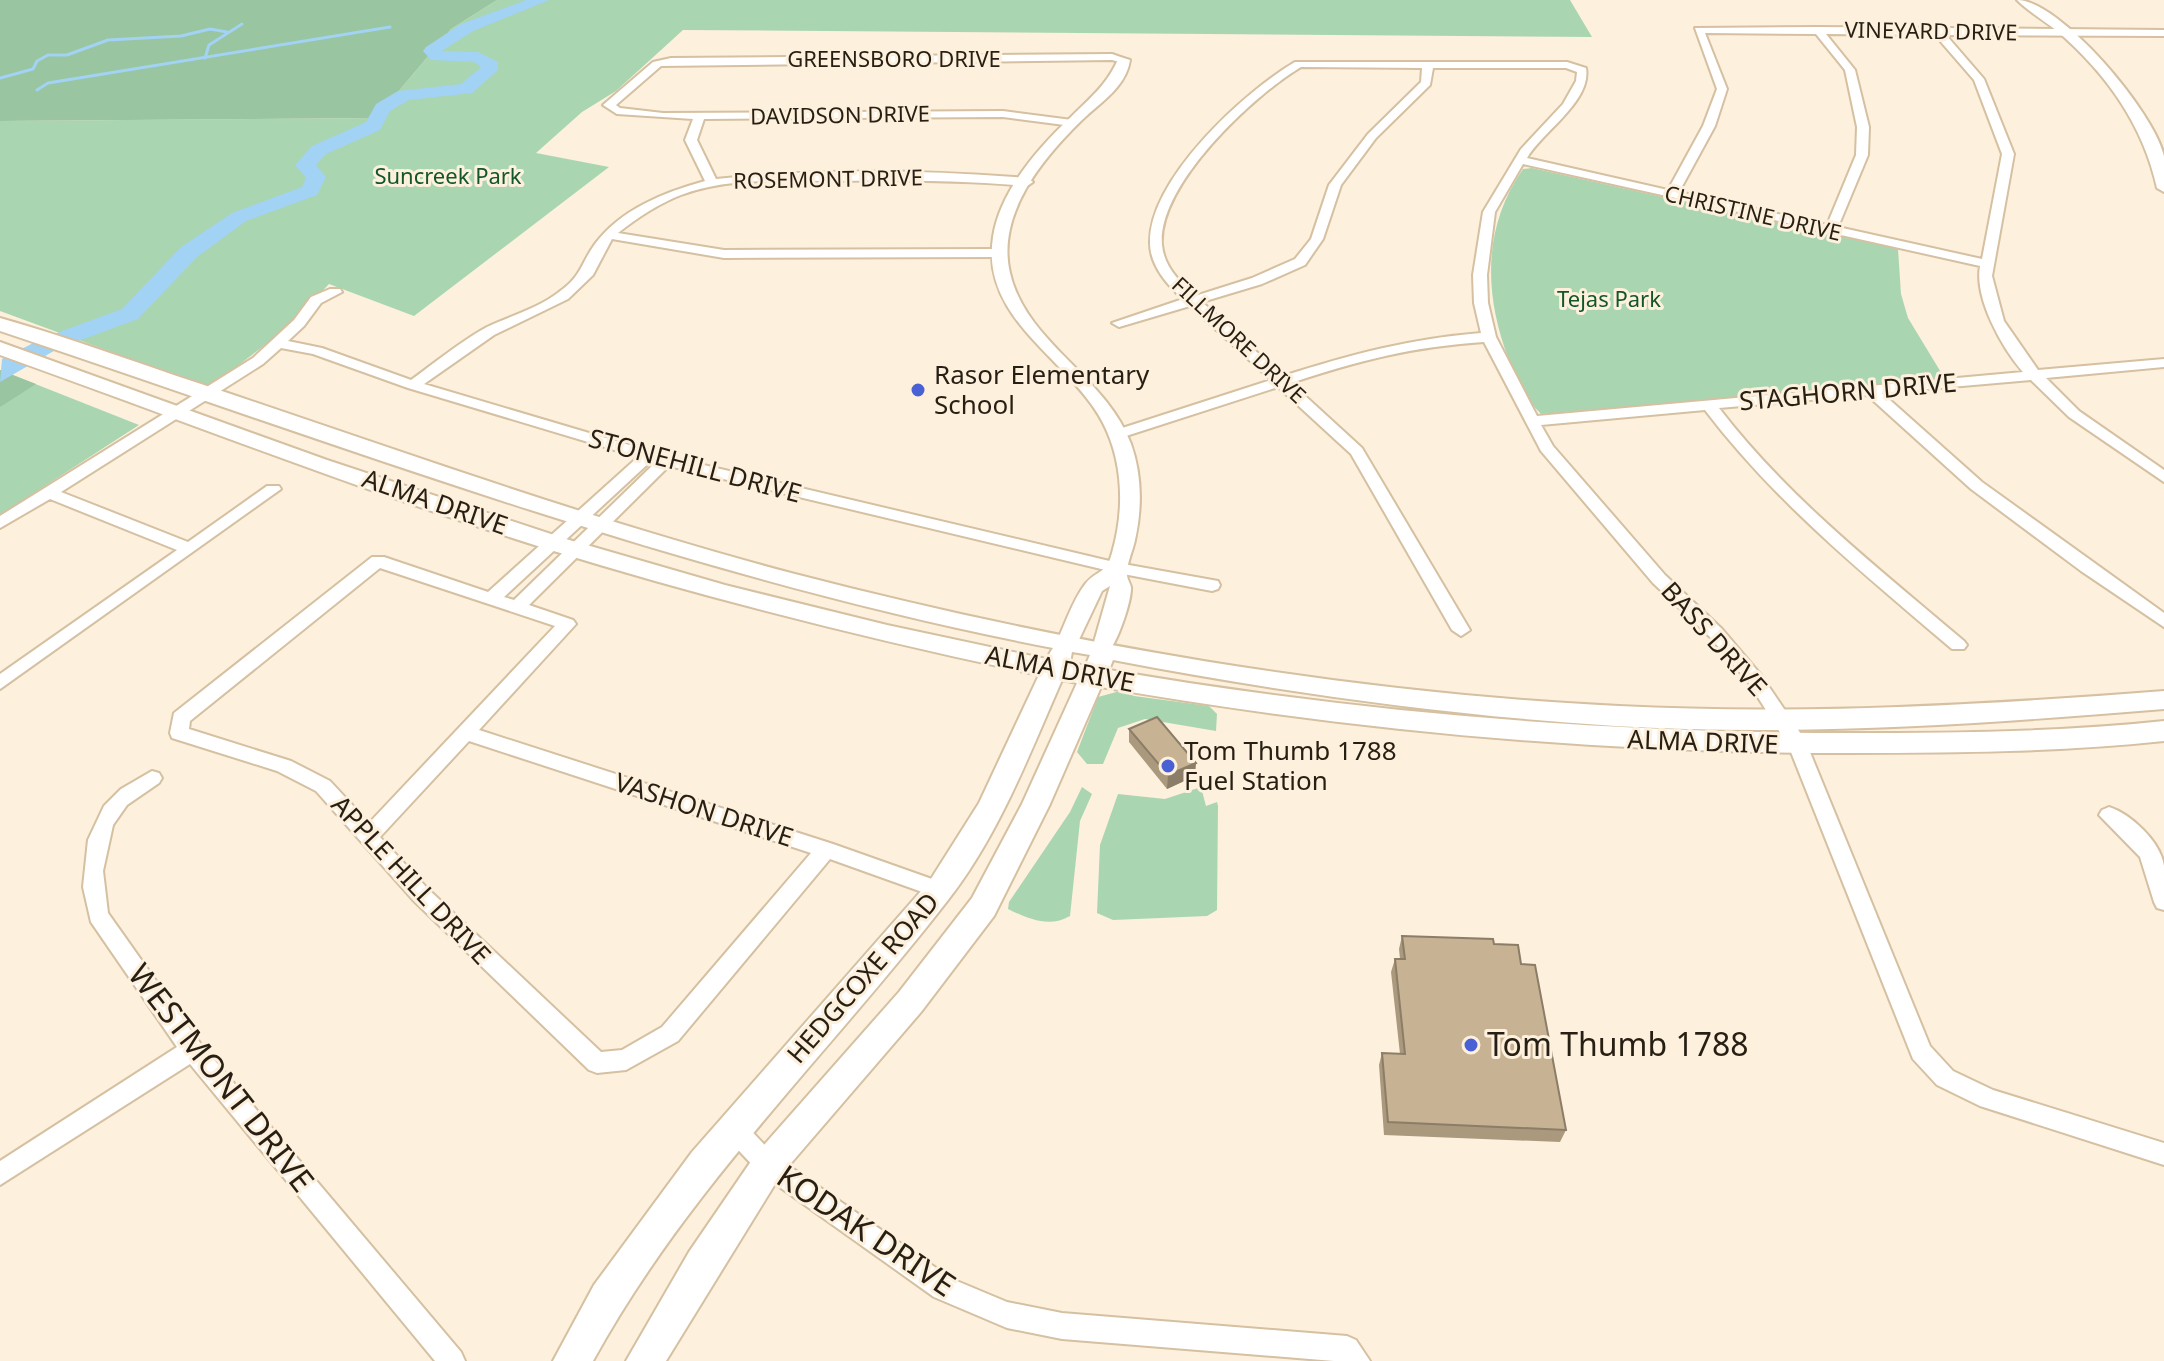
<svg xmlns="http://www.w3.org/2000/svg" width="2164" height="1361" font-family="'Noto Sans',sans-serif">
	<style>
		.green { fill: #aad5b1 }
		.forest { fill: #99c5a1 }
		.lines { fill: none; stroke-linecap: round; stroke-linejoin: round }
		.stream { stroke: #a2d2f4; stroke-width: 3 }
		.river { fill: #a2d2f4; fill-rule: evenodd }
		.minor-casing { stroke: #d5c0a1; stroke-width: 4 }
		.tertiary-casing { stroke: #d5c0a1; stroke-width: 4 }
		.secondary-casing { stroke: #d5c0a1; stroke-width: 4 }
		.minor { fill: #fff; fill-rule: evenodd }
		.tertiary { fill: #fff; fill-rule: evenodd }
		.secondary { fill: #fff; fill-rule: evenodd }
		.wall { fill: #ab997e }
		.shaded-wall { fill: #8b7d67 }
		.building { fill: #c7b293; stroke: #8b7d67; stroke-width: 2 }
		.poi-dot { fill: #4a61d6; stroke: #fdf0dd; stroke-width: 3 }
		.labels { text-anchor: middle; stroke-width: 6; stroke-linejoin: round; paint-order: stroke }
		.far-street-label { font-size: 22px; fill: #271f13; stroke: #fdf0dd }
		.far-park-label { font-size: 22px; fill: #125629; stroke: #fdf0dd }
		.poi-label { font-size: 26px; fill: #271f13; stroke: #fdf0dd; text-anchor: start }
		.street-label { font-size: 26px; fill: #271f13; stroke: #fdf0dd }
		.near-poi-label { font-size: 32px; fill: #271f13; stroke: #fdf0dd; text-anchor: start }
		.near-street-label { font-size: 32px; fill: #271f13; stroke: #fdf0dd }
	</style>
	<rect width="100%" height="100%" fill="#fdf0dd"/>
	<g class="green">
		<polygon points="497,0 1570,0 1592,37 683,30 616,91 582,112 536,153 609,167 414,316 329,284 288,327 209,388 0,311 0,121 376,118 451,29"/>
		<path d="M1532 168 1898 249 1901 294 1908 318 1942 374 1939 380 1541 414C1526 400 1516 378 1509 360 1484 295 1482 228 1523 169Z"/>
		<polygon points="0,370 139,425 0,515"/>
		<polygon points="1120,691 1134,696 1209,706 1217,714 1216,731 1145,719 1118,728 1103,764 1087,764 1077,752 1098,697"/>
		<polygon points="1210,784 1202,791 1206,806 1217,802 1218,806 1217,910 1207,916 1113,920 1097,913 1100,845 1118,794 1165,799"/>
		<path d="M1082 787 1092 794 1080 821 1070 916C1050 928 1028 919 1008 909L1009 902 1070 812Z"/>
	</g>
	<g class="forest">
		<polygon points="0,0 497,0 451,29 376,118 0,121"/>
		<polygon points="0,370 36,384 0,407"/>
	</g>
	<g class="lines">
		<g class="stream">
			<polyline points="463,25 475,25"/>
			<polyline points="205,58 209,45 242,24"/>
			<polyline points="0,78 33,69 37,61 48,55 67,55 108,40 181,36 210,29 227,32"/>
			<polyline points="37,90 48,83 390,27"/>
		</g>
		<polygon class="river" points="526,0 549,0 473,31 442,51 478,52 498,62 498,70 472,93 409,100 390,111 380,130 326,154 316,165 326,177 317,195 246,221 197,257 138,319 59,348 0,382 2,359 43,338 122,309 181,247 232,213 302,187 306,178 295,165 312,146 366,122 376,104 398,91 461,84 481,67 474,62 431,60 423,51 426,47 461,24"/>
		<defs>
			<g id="minor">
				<path d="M1818 27 2164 30V36L1946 35 1984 79 2014 154 1992 276 2004 321 2038 370 2164 359V367L2046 378 2079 411 2164 470V482L2069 417 2031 380 1882 393 1982 482 2164 613V627L2081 571 1971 489 1867 395 1719 408C1788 498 1878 568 1964 641L1967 645 1964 649H1952C1864 574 1775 502 1705 410L1541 425 1553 446 1665 575 1722 629 1761 675 1805 740 1930 1046 1953 1071 1993 1090 2164 1143V1165L1980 1106 1937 1085 1913 1059 1789 747 1749 683 1710 637 1653 583 1541 451 1484 342C1411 347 1361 360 1291 383L1362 448 1470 630 1461 636 1452 630 1351 454 1278 387 1123 437 1118 439 1110 434 1113 431 1271 380 1190 306 1119 327 1112 323 1183 299C1167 285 1150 265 1150 243 1149 179 1244 92 1295 62H1567L1586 68C1592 101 1542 132 1527 158L1668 190 1703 126 1717 89 1695 28ZM1705 33 1816 34 1845 70 1857 127 1856 155 1827 225 1679 192 1715 126 1727 89ZM1826 34 1935 35 1974 80 2002 154 1982 259 1838 227 1868 155 1869 127 1855 70ZM1301 67 1422 68 1421 82 1368 134 1329 185 1311 239 1295 259 1252 278 1195 296C1180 282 1164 267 1162 245 1157 185 1254 95 1301 67ZM1433 68H1566L1577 72 1576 81 1563 104 1521 149 1483 212 1473 275 1474 303 1481 333C1408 339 1353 354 1283 376L1202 302 1262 284 1305 265 1323 239 1341 185 1376 138 1430 85ZM1523 164 1980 266C1974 298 2002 348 2023 372L1537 416 1496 337 1488 303 1487 275 1495 212Z"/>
				<path d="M1112 54 1129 60 1124 63 1112 60 661 66 616 105 620 108 663 113 1003 111 1072 120 1078 123 1072 126 1003 117 704 119 697 140 716 179C818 168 925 170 1027 178L1033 182 1027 186C960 180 893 180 826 181 778 181 726 178 681 195 658 204 637 218 618 233L724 250 999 249 1005 253 999 257 724 258 612 239 593 275 568 299 494 335 424 384 670 457 1118 563 1218 581 1220 585 1218 589 1212 591 1118 573 669 466 529 605 573 620 576 624 479 730 833 844 946 884 949 890 946 896 939 898 830 859 678 1041 626 1070 597 1073 589 1070 413 900 316 791 277 771 172 738 170 733 174 713 372 557H384L488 592 638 457 408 388 313 354 281 348 263 364 61 492 188 542 267 486H279L281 489 0 689V674L177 550 50 499 0 528V516L253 358 294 320 311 297 330 289H340L342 292 321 303 304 326 288 341 322 348 411 380C436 362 461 341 487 327 510 316 539 308 559 292 582 276 581 263 595 244 621 209 665 192 705 181L685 140 693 119 617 114 603 105 653 62 671 58ZM651 461 655 463 514 600 504 597ZM380 568 555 626 369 823 330 781 291 761 189 729 190 721ZM469 741 811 853 662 1027 622 1050 601 1052 427 888 380 837Z"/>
				<polygon points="152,771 159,773 162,778 159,783 127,805 113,825 103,871 108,913 200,1043 461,1352 465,1361 435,1361 190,1064 0,1185 0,1161 177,1047 91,922 83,887 88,840 104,806 121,789"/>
				<path d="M2109 807C2131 814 2161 842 2164 866 2164 880 2164 896 2164 910L2157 908 2154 902 2140 857 2099 815 2102 810Z"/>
				<polygon points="732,1116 740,1119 776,1157 952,1279 1007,1302 1062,1313 1347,1336 1356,1340 1370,1361 1334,1361 1062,1339 1007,1328 934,1297 760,1173 724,1135 720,1127 724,1119"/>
			</g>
			<g id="tertiary">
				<path d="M2017 0C2060 0 2155 113 2164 156 2164 167 2164 181 2164 192L2157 188C2143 124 2105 72 2056 30 2043 20 2028 11 2017 0Z"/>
				<path d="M1119 57 1130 60C1126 87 1101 102 1082 120 1043 158 996 214 1010 273 1026 343 1106 376 1131 444 1142 475 1142 509 1135 540 1133 550 1126 565 1127 575 1127 579 1130 583 1131 587 1132 600 1115 653 1103 656L1092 649 1110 586 1102 591 1075 648H1059L1056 643C1065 625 1073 599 1086 583 1098 569 1106 575 1112 553 1126 505 1123 450 1094 408 1057 353 981 314 993 237 1000 191 1038 148 1071 117 1091 97 1108 84 1119 57Z"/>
			</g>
			<path id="secondary" d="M0 318C68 337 134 362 201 384 398 450 594 521 795 574 1060 643 1346 693 1619 706 1800 715 1983 705 2164 691V709C1982 724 1797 737 1615 726 1446 715 1279 692 1113 660L1109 670C1354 712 1600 733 1850 733 1954 733 2060 732 2164 721V741C2060 752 1954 753 1849 753 1597 753 1349 730 1101 687L1050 804 994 916 921 1012 780 1176 666 1361H626L689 1252 756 1154 899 992 972 898 1022 804 1077 683 1062 680C1029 755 999 835 948 900 829 1054 687 1189 593 1361H553L594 1285 692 1152 929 882 979 803 1039 675C873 640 709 599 547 549 362 491 182 420 0 355V342L327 460 566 539 725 585 887 625 1046 659 1053 648C693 579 347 447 0 331ZM1072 652 1090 655 1085 666 1070 663Z"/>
		</defs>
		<use href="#minor" class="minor-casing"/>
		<use href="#tertiary" class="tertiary-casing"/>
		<use href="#secondary" class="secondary-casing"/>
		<use href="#minor" class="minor"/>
		<use href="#tertiary" class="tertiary"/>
		<use href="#secondary" class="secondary"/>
	</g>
	<g class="wall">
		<polygon points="1129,729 1195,776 1167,789 1129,742"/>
		<polygon points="1402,936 1494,944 1521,964 1566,1130 1560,1142 1384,1135 1379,1065 1382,1053 1400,1054 1391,972 1395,959 1400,959 1399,949"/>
	</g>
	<polygon class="shaded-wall" points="1196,763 1195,776 1167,789 1168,775"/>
	<g class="building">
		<polygon points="1157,717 1196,763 1168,775 1129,729"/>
		<polygon points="1402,936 1493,939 1494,944 1518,945 1521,964 1535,965 1566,1130 1388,1122 1382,1053 1405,1054 1395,959 1405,959"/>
	</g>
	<g class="poi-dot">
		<circle cx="918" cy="390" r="8"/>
		<circle cx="1168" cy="766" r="8"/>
		<circle cx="1471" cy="1045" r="8"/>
	</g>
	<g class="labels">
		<g class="far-street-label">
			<text transform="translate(1931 31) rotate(1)" y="8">VINEYARD DRIVE</text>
			<text x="894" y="67">GREENSBORO DRIVE</text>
			<text transform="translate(840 115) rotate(-1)" y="8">DAVIDSON DRIVE</text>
			<text transform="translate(828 179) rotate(-1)" y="8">ROSEMONT DRIVE</text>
			<text transform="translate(1753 213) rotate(13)" y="8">CHRISTINE DRIVE</text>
			<text transform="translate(1239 340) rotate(43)" y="8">FILLMORE DRIVE</text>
		</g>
		<g class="far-park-label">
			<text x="448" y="184">Suncreek Park</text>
			<text x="1609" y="307">Tejas Park</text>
		</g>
		<g class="poi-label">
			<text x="934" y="384">Rasor Elementary<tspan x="934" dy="30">School</tspan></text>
			<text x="1184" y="760">Tom Thumb 1788<tspan x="1184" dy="30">Fuel Station</tspan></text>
		</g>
		<g class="street-label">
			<text transform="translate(1848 392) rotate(-5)" y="9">STAGHORN DRIVE</text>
			<text transform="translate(695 466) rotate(15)" y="9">STONEHILL DRIVE</text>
			<text transform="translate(435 502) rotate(19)" y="9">ALMA DRIVE</text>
			<text transform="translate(1714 639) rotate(48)" y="9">BASS DRIVE</text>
			<text transform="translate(1060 669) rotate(11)" y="9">ALMA DRIVE</text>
			<text transform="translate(1703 742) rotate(2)" y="9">ALMA DRIVE</text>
			<text transform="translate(704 810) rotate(18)" y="9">VASHON DRIVE</text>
			<text transform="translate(411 880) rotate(47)" y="9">APPLE HILL DRIVE</text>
			<text transform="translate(863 978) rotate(-49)" y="9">HEDGCOXE ROAD</text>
		</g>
		<g class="near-poi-label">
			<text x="1487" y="1056">Tom Thumb 1788</text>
		</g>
		<g class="near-street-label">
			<text transform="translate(221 1078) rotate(52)" y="11">WESTMONT DRIVE</text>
			<text transform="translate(866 1231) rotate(34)" y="11">KODAK DRIVE</text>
		</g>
	</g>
</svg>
